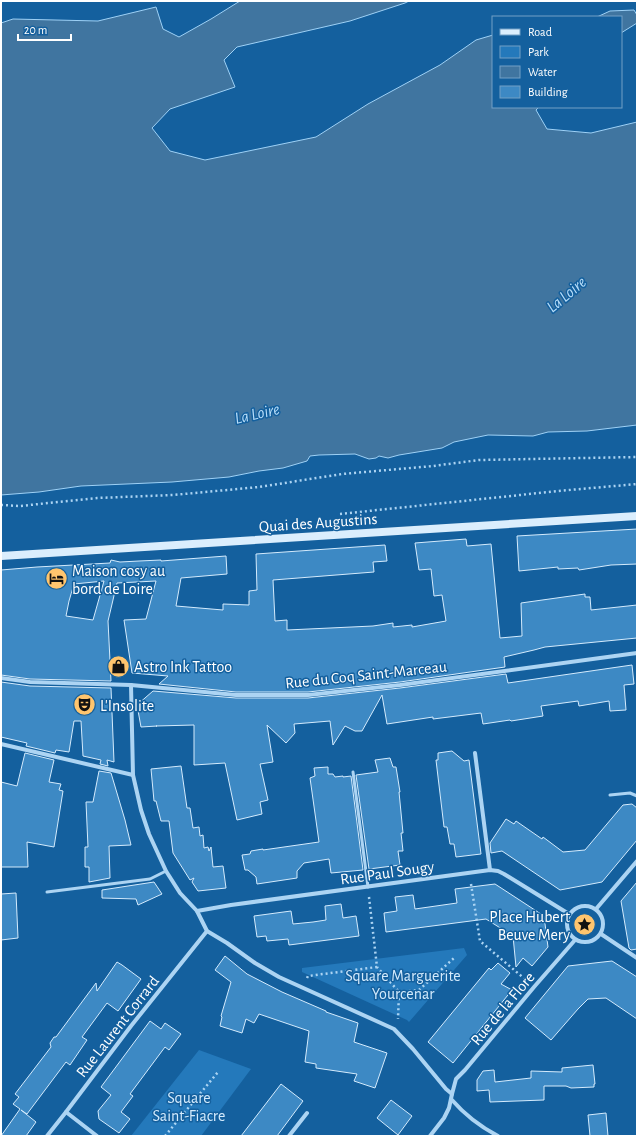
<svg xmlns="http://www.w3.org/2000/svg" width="638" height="1137" font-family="'Alegreya Sans',sans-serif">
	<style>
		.green { fill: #2479bb }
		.water { fill: #4075a0; stroke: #9ed1f6 }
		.building { fill: #3d89c4; stroke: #d4ebfd; fill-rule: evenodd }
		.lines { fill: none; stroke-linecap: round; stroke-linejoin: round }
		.path { stroke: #acd4f3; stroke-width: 2.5; stroke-dasharray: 2 3; stroke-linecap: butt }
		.lane { stroke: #acd4f3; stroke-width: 3 }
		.street { stroke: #acd4f3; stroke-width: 4 }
		.secondary { stroke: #dbeefd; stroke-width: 8 }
		.labels { text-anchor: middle; stroke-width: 3; stroke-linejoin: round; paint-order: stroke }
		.street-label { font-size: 16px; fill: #fff; stroke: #14609e }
		.poi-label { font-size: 16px; fill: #fff; stroke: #14609e; text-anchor: start }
		.park-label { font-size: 16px; fill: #d4ebfd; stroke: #14609e }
		.water-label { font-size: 17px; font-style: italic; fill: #b8defa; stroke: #14609e }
	</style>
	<rect width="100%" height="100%" fill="#14609e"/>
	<g class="green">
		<polygon points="464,948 467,955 409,1022 407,1020 302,972 302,968"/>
		<polygon points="199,1050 251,1069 201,1136 131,1136"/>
	</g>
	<g class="water">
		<polygon points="240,1 409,1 405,3 350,21 237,47 224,60 235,87 170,109 152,128 170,151 205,160 316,137 368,104 440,65 476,40 493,35 493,107 539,107 536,110 547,129 591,133 637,122 637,425 587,431 548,432 533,436 488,435 454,442 442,448 399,455 388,458 379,456 376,458 369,459 355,454 319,455 310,456 307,461 283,468 259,471 229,477 172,482 81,486 39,492 1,495 1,23 13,19 98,21 156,7 163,29 179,37 211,19"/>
		<polygon points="634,10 637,15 637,23 621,33 621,17 597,17 610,11"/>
	</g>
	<g class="building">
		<polygon points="637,529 637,564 611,565 579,570 578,568 558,569 558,567 519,571 517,536"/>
		<path d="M466 539 467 546 491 544 500 638 522 636 521 603 585 594V597H590L591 610 637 605V638L545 647 534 650 504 657 505 667 400 682 308 692H236L159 684 168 676 132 673 124 620 146 619 156 581 117 583 108 621 111 681 30 679 1 675V570L37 567 110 563 111 560 120 562 139 561 161 560V561L226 556 227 574 181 578 176 606 223 610V604L249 605V591L257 590 256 554 385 545 387 561 373 562 374 572 273 580 275 621 287 620V630L373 626 393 623V627L412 625V627L446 621 442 595 434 596 431 569 419 570 415 543ZM104 581 93 620 66 616 69 601 74 584Z"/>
		<polygon points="632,665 634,684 624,685 626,710 610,711 609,701 579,706 578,701 541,706 543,716 511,721 510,720 483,724 481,713 433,719 433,717 387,724 382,695 362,731 355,731 345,726 333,745 330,721 294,724 295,733 286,743 267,725 273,762 260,764 268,800 260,802 262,814 237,820 225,763 194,765 194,725 156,726 157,726 141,727 137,705 153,691 236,698 308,698 400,688 506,674 508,683"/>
		<polygon points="1,682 30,686 111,688 114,762 107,760 108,766 100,764 101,760 83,756 81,721 74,721 69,752 56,750 55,753 26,746 27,743 1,737"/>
		<polygon points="452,751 464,761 469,760 481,854 456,857 454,844 450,844 447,827 444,827 436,760 438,760 438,753"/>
		<polygon points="25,753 54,760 49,782 61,784 59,790 63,791 54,847 27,842 28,867 1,867 1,782 17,786"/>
		<polygon points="390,758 393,767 396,767 400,792 399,792 403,833 401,833 403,851 398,851 400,865 369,869 356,775 378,772 375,760"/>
		<polygon points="181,766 187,808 190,808 193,828 199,827 200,836 203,835 204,848 208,847 209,851 211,847 213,867 223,866 226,888 198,891 192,882 194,878 190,880 173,853 169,821 161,821 156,801 154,801 151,769"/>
		<polygon points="328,767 328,774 333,774 335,777 343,776 343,777 351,776 363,870 331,873 329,859 304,863 297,871 297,878 257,884 256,877 248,870 245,870 242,855 250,854 251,851 263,849 263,850 319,842 310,778 315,776 314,768"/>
		<polygon points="99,771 111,773 125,820 131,845 109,846 110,878 89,882 89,867 85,867 85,847 88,847 86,802 93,802"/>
		<polygon points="632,804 637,808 637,840 602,882 560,890 502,851 491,853 490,843 506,819 514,824 516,821 542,839 543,837 563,852 585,850 623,805"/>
		<polygon points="154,882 162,894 138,905 136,899 102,898 102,890"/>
		<polygon points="637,882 637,949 631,950 629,948 621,901"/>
		<polygon points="495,884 544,916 548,947 532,966 523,958 516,967 513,936 486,919 386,932 384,913 397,911 395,897 413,895 415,909 457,903 455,889"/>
		<polygon points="16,893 18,938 1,940 1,894"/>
		<polygon points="341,904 343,918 356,916 359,936 289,945 288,939 267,941 266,936 257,937 254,916 291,911 293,924 313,922 326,920 325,906"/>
		<polygon points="225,956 247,974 282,992 326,1011 326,1012 358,1023 354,1042 387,1053 375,1088 354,1081 357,1074 316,1068 316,1064 305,1062 309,1031 259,1014 254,1023 246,1019 242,1033 220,1026 222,1017 221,1016 231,982 215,970"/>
		<polygon points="612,961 637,977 637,1019 606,998 588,999 578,1009 551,1040 525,1018 568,966"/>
		<polygon points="117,962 122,965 141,979 118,1011 107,1003 82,1037 87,1040 70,1065 66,1062 27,1114 21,1110 36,1122 26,1136 1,1136 20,1109 13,1104 19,1097 15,1094 51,1047 50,1043 54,1037 56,1037 96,983 97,991"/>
		<polygon points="498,963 510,973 501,984 512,990 453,1063 428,1042 489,968 491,970"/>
		<polygon points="150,1021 161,1029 165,1023 181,1034 169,1050 165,1047 130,1094 133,1096 121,1112 130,1119 119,1133 99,1119 98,1111 111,1095 101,1087"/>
		<polygon points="593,1065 595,1084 594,1084 594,1087 571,1088 566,1086 544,1086 544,1100 490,1102 489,1090 477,1091 477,1080 483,1071 494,1070 495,1082 531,1078 531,1071 562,1072 562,1068"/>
		<polygon points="281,1084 303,1101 277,1136 241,1136"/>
		<polygon points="391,1100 412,1116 398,1135 377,1118"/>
		<polygon points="606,1113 608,1136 590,1136 588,1115"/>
	</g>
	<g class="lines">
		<g class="path">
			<polyline points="1,505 20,506 97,498 173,495 259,487 342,474 433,466 479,460 637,457"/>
			<polyline points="340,514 558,491 637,484"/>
			<polyline points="471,884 480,941 526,980"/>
			<polyline points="369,897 377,967 399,992 398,1019"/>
			<polyline points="307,978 308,976 377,967"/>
			<polyline points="399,992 419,990 454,958"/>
			<polyline points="165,1136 218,1072"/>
		</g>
		<g class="lane">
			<polyline points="335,523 335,535"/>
			<polyline points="353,772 368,887"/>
			<polyline points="610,795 630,793 637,796"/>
			<polyline points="47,892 150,879 166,871"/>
		</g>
		<g class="street">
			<polyline points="1,678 30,682 131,685 236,695 308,695 400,685 637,653"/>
			<polyline points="131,685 133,775 141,810 149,834 166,871 180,893 197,911 207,931 227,943 255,963 279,977 394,1029 413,1049 446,1089 452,1094"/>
			<polyline points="1,744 133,775"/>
			<polyline points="475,753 490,870"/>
			<circle cx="585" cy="924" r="18"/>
			<polyline points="596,909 637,861"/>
			<polyline points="197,911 231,905 490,870 498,871 504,874 569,914"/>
			<polyline points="601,934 637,958"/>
			<path d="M452 1100C465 1115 481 1127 498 1136"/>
			<polyline points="66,1112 97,1136"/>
			<polyline points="47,1136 66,1112 131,1026 207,931"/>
			<polyline points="289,1136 307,1113"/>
			<polyline points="430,1136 444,1118 449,1108 452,1094 456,1079 465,1070 534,987 575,940"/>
		</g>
		<polyline class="secondary" points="1,556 637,516"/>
	</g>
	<defs>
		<symbol id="hotel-disc" viewBox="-11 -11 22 22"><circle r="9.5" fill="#ffc56e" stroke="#14609e"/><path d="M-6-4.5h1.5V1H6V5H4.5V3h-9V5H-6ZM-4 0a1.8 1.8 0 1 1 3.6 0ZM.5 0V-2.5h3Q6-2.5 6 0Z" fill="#111"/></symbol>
		<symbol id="shop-disc" viewBox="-11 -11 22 22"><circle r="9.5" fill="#ffc56e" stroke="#14609e"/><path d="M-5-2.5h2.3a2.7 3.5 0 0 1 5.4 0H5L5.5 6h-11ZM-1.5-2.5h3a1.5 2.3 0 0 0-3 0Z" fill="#111"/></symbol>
		<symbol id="theatre-disc" viewBox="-11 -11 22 22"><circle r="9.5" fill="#ffc56e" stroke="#14609e"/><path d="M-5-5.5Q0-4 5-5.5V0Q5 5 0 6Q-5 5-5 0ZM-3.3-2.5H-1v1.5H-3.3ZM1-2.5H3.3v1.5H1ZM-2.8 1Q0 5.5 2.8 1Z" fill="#111"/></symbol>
		<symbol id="sight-disc" viewBox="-11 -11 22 22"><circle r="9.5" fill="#ffc56e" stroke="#14609e"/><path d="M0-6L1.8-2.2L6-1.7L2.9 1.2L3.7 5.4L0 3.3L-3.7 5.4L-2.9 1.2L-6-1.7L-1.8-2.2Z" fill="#111"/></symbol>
	</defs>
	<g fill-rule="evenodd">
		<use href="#hotel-disc" x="44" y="566" width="25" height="25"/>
		<use href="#shop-disc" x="106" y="654" width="25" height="25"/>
		<use href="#theatre-disc" x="72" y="692" width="25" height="25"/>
		<use href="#sight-disc" x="572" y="912" width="25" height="25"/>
	</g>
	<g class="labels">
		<g class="street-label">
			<text transform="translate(318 522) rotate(-4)" y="6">Quai des Augustins</text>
			<text transform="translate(366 674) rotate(-6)" y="6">Rue du Coq Saint-Marceau</text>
			<text transform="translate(387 872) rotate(-8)" y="6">Rue Paul Sougy</text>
			<text transform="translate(502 1008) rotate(-50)" y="6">Rue de la Flore</text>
			<text transform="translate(117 1026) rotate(-52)" y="6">Rue Laurent Corrard</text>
		</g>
		<g class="poi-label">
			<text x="72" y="576">Maison cosy au<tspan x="72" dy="18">bord de Loire</tspan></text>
			<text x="134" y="672">Astro Ink Tattoo</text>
			<text x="100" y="711">L'Insolite</text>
			<text x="570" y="922" text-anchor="end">Place Hubert<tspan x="570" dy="18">Beuve Mery</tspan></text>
		</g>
		<g class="park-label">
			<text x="403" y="981">Square Marguerite<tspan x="403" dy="18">Yourcenar</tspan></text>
			<text x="189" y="1103">Square<tspan x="189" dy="18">Saint-Fiacre</tspan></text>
		</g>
		<g class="water-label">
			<text transform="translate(566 294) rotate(-40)" y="6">La Loire</text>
			<text transform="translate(257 413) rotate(-13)" y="6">La Loire</text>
		</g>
	</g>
	<rect width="638" height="1137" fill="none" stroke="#ffffff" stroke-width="4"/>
	<rect x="492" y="16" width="130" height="92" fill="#14609e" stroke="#72a0c5"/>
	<rect x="500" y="29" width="20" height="6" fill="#dbeefd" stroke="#72a0c5"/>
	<text x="528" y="36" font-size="12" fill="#ffffff">Road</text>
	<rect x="500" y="46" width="20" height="12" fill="#2479bb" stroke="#72a0c5"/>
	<text x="528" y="56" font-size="12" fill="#ffffff">Park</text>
	<rect x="500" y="66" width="20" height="12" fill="#4075a0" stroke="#72a0c5"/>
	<text x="528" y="76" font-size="12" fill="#ffffff">Water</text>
	<rect x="500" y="86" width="20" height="12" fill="#3d89c4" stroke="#72a0c5"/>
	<text x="528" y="96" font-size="12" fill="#ffffff">Building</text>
	<path d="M18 34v6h53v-6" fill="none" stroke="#ffffff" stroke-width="2"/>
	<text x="24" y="34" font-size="12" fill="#ffffff" stroke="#14609e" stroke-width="3" paint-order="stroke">20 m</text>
</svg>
